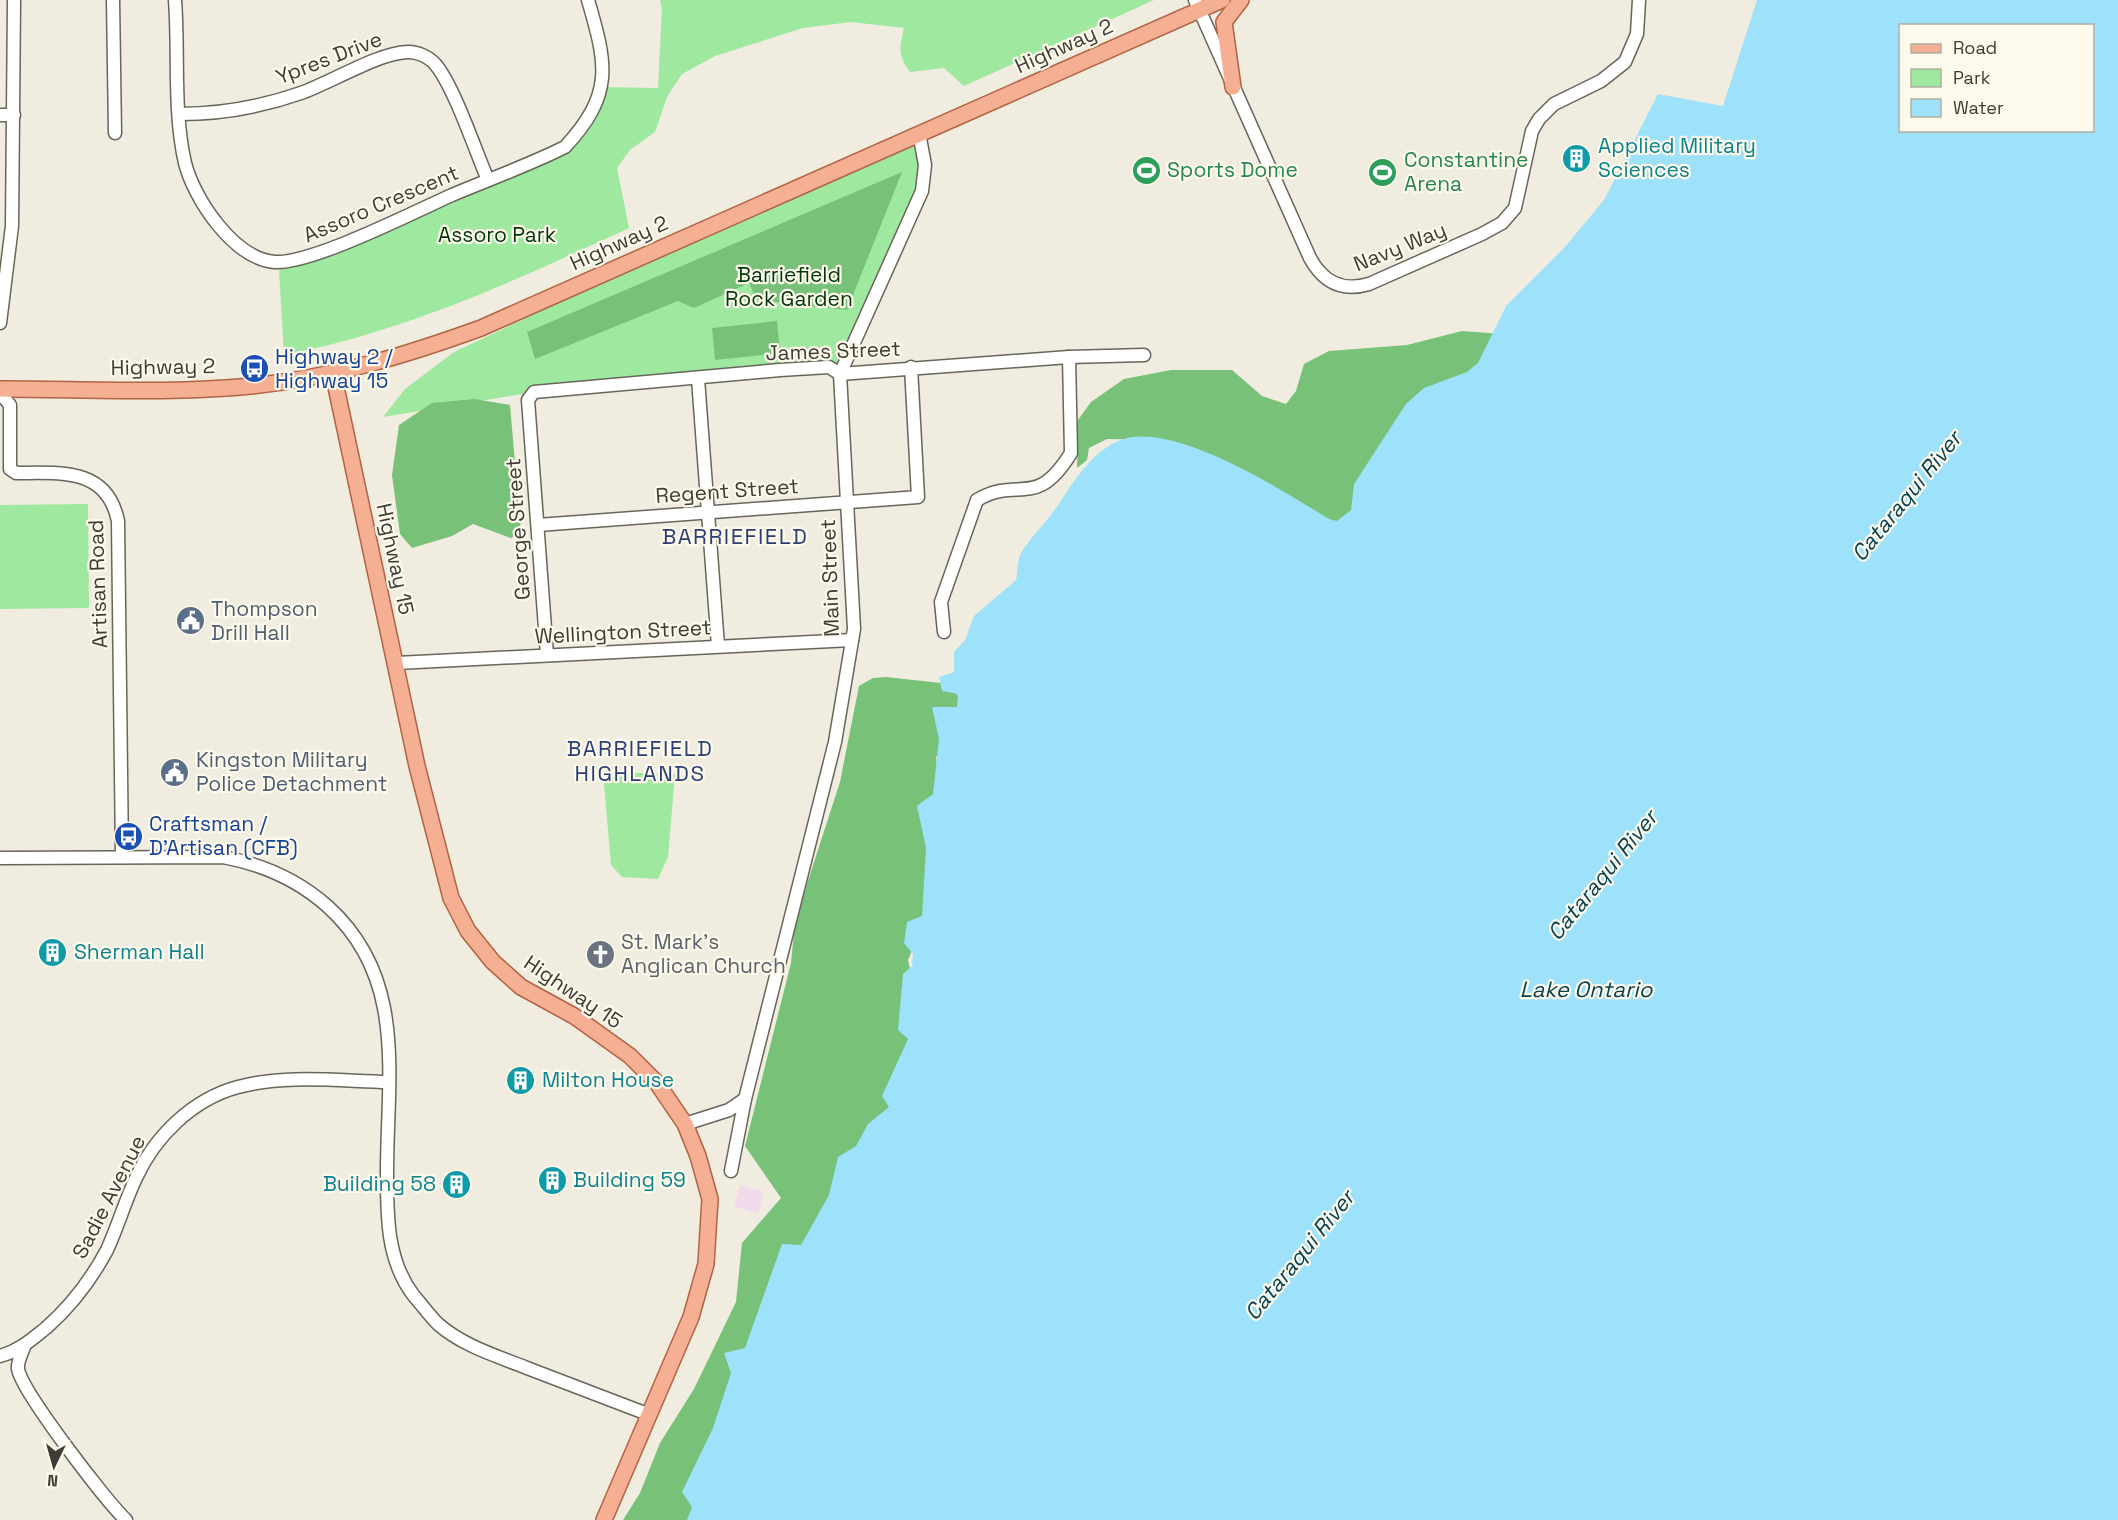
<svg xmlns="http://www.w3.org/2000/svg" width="2118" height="1520" font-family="'Space Grotesk',sans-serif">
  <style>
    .industrial { fill: #f0dbea }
    .green { fill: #9ee89f }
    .forest { fill: #77c179 }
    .water { fill: #9ee1fa; fill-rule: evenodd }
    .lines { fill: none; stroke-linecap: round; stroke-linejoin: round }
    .minor-casing { stroke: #68655a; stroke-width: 15 }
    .major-casing { stroke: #b16443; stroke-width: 18 }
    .minor { stroke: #fff; stroke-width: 12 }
    .major { stroke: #f5af92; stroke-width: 15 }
    .labels { text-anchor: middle; stroke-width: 4.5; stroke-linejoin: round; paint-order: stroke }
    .street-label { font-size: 21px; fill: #3e3c37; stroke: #fdfaec }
    .culture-label { font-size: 21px; fill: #0d838f; stroke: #fdfaec; text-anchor: start }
    .leisure-label { font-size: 21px; fill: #27864d; stroke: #fdfaec; text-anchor: start }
    .park-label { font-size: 21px; fill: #003707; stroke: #fdfaec }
    .transit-label { font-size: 21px; fill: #164399; stroke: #fdfaec; text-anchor: start }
    .service-label { font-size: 21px; fill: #4e5e75; stroke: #fdfaec; text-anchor: start }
    .worship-label { font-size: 21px; fill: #5b616d; stroke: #fdfaec; text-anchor: start }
    .water-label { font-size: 22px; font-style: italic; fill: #064153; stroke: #fdfaec }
    .neighbourhood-label { font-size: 22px; letter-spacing: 1.5px; fill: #293d76; stroke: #fdfaec }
  </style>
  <rect width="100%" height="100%" fill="#f0ecdf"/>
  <polygon class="industrial" points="740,1185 764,1192 758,1213 734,1206"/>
  <g class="green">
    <path d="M660 0H1154L964 86 944 68 910 72C897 55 900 46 904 28L851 22 803 28 715 56 682 74 667 97 655 132 630 150 617 168 629 228C517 280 406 331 284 355L279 270 321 257 560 157 579 134 600 87 658 88 662 8Z"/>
    <polygon points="919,133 925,177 840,374 828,367 534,392 383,417 405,389 454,352"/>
    <polygon points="88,504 89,608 0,609 0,505"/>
    <polygon points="603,772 675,774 668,857 658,879 622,877 611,865"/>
  </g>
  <g class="forest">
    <polygon points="902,172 847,310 757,300 749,283 694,308 678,301 535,359 527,332"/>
    <polygon points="777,321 780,353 715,360 712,328"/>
    <polygon points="1462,331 1502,334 1358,519 1333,533 1153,440 1107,439 1089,448 1087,460 1077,468 1078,420 1091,402 1124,379 1171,370 1232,370 1262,396 1286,404 1296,391 1304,364 1329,351 1407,345"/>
    <polygon points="475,399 510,405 521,533 511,538 473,524 452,536 412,548 400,534 392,475 399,425 432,403"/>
    <polygon points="886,677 950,684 972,717 936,757 942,808 926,844 928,868 935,896 908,960 914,986 920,1059 702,1520 623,1520 640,1493 660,1443 694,1389 736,1302 742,1243 781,1198 745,1146 791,963 795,921 840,782 859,686 873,678"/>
  </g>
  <path class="water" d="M1757 0H2118V1520H687L692 1507 682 1492 713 1428 731 1373 724 1353 745 1348 782 1244 801 1245 829 1195 838 1157 856 1146 868 1124 889 1107 882 1096 908 1039 898 1030 903 974 912 966 913 954 904 943 907 922 922 916 926 848 917 806 933 794 939 739 932 707H957L958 694 942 691 939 677 954 672V652L965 640 974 616 1016 580C1018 572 1017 560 1021 553 1032 535 1049 520 1060 502 1076 478 1095 448 1124 439 1178 423 1283 491 1329 519L1337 521 1351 510 1354 484 1406 404 1424 388 1467 372 1478 363 1506 306 1564 248 1604 200 1658 94 1723 106ZM1900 26H2092V130H1900Z"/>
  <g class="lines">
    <defs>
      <g id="minor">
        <polyline points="113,0 115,133"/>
        <path d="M175 0C179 53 173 111 185 163 194 199 234 259 275 262 312 264 414 212 452 195 490 179 529 165 565 147 614 94 607 65 588 0"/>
        <path d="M1195 0 1310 258C1323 282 1342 292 1369 284L1482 234 1502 223 1515 208 1532 131 1539 119 1554 104 1601 81 1625 62 1637 34 1639 0"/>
        <path d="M180 114C221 114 261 107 301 93 330 83 378 53 407 52 416 51 429 57 435 64 454 86 475 150 488 180"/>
        <polyline points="0,115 14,115"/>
        <polyline points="0,323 12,226 14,0"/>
        <polyline points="698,379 718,646"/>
        <path d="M0 393 10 405V469L16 473C60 473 107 467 118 521L122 857"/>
        <polyline points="538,525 918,497 911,367"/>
        <path d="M944 632 941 602 977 500C1020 475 1035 511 1071 453L1069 357"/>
        <polyline points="547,655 528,400 534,392 780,370 829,367 840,374 1069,357 1144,355"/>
        <polyline points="397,663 852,640"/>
        <path d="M0 858 223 857C304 872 368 924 384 1008 394 1060 387 1118 387 1171 387 1214 386 1260 414 1296 422 1305 430 1316 438 1324 463 1346 497 1356 527 1368 568 1384 609 1399 650 1415"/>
        <polyline points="685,1124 729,1110 745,1099"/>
        <polyline points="731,1171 745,1099 835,742 854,629 840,374 922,191 925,165 919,133"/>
        <path d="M24 1347C22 1353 17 1362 18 1369 22 1392 106 1501 126 1520"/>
        <path d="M0 1356C19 1351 31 1340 46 1328 71 1306 91 1280 107 1250 118 1226 125 1201 136 1178 155 1136 193 1099 238 1087 286 1074 339 1081 388 1082"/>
      </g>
      <g id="major">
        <polyline points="1233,87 1224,22 1241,0"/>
        <polyline points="333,373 417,766 451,898 468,931 493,962 521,987 574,1016 630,1056 657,1083 685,1124 698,1156 710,1199 706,1264 691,1317 604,1520"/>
        <path d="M0 389C84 389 168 394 251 386 331 378 407 355 481 328L1222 0"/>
      </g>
    </defs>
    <use href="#minor" class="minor-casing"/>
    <use href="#major" class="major-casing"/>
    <use href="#minor" class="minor"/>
    <use href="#major" class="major"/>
  </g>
  <defs>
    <symbol id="building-disc" viewBox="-11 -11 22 22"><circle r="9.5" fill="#0f9aa8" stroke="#fdfaec"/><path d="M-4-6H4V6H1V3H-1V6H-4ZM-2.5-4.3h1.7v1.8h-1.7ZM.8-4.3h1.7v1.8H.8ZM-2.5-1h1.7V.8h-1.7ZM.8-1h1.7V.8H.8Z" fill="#fff"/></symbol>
    <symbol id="stadium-disc" viewBox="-11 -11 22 22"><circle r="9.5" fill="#2e9e5b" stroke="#fdfaec"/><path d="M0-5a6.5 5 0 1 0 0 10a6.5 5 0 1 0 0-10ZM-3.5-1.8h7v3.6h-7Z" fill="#fff"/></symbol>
    <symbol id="bus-disc" viewBox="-11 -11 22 22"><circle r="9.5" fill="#1a4fb4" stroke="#fdfaec"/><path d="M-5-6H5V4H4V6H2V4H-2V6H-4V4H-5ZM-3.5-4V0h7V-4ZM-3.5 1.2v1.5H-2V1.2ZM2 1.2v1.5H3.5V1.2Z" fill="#fff"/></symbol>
    <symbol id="civic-disc" viewBox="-11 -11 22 22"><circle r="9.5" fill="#5c6f8a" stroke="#fdfaec"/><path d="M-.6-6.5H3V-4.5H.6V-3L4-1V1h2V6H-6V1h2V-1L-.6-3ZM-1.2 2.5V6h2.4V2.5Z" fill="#fff"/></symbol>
    <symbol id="church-disc" viewBox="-11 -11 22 22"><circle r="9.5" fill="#6b7280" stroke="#fdfaec"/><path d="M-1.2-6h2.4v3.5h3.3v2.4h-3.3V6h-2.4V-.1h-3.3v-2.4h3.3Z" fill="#fff"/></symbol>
  </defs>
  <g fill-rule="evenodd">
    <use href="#building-disc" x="1560" y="142" width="33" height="33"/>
    <use href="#stadium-disc" x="1130" y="154" width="33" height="33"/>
    <use href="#stadium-disc" x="1366" y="156" width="33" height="33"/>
    <use href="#bus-disc" x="238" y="352" width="33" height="33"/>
    <use href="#civic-disc" x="174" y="604" width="33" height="33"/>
    <use href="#civic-disc" x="158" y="756" width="33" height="33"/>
    <use href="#bus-disc" x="112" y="820" width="33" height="33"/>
    <use href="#building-disc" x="36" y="936" width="33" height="33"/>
    <use href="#church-disc" x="584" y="938" width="33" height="33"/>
    <use href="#building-disc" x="504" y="1064" width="33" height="33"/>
    <use href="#building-disc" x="536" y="1164" width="33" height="33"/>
    <use href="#building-disc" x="440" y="1168" width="33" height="33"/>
  </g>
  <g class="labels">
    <g class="street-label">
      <text transform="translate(1064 46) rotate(-24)" y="7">Highway 2</text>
      <text transform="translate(329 58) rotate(-21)" y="7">Ypres Drive</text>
      <text transform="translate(381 204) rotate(-23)" y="7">Assoro Crescent</text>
      <text transform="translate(619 243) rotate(-24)" y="7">Highway 2</text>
      <text transform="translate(1400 247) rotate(-22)" y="7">Navy Way</text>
      <text transform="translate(833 351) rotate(-2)" y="7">James Street</text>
      <text transform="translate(163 367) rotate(-1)" y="7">Highway 2</text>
      <text transform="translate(727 491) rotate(-4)" y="7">Regent Street</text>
      <text transform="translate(518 529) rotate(-94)" y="7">George Street</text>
      <text transform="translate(395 559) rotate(78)" y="7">Highway 15</text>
      <text transform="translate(830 578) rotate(-92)" y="7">Main Street</text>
      <text transform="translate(98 584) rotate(-92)" y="7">Artisan Road</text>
      <text transform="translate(623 632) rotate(-3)" y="7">Wellington Street</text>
      <text transform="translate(573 992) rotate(34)" y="7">Highway 15</text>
      <text transform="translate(109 1197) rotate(-63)" y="7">Sadie Avenue</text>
    </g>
    <g class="culture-label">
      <text x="1598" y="153">Applied Military<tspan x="1598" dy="24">Sciences</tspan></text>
      <text x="74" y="959">Sherman Hall</text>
      <text x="542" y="1087">Milton House</text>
      <text x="573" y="1187">Building 59</text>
      <text x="436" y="1191" text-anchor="end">Building 58</text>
    </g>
    <g class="leisure-label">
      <text x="1404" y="167">Constantine<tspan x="1404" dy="24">Arena</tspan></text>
      <text x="1167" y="177">Sports Dome</text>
    </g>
    <g class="park-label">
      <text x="497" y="242">Assoro Park</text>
      <text x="789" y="282">Barriefield<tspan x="789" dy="24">Rock Garden</tspan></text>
    </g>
    <g class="transit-label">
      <text x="275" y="364">Highway 2 /<tspan x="275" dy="24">Highway 15</tspan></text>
      <text x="149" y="831">Craftsman /<tspan x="149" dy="24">D'Artisan (CFB)</tspan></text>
    </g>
    <g class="service-label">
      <text x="211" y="616">Thompson<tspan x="211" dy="24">Drill Hall</tspan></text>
      <text x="196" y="767">Kingston Military<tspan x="196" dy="24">Police Detachment</tspan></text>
    </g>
    <g class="worship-label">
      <text x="621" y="949">St. Mark's<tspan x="621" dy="24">Anglican Church</tspan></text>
    </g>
    <g class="water-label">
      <text transform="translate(1906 496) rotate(-51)" y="8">Cataraqui River</text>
      <text transform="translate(1602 875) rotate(-51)" y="8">Cataraqui River</text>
      <text x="1586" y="997">Lake Ontario</text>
      <text transform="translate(1299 1255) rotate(-51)" y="8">Cataraqui River</text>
    </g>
    <g class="neighbourhood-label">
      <text x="735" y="544">BARRIEFIELD</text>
      <text x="640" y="756">BARRIEFIELD<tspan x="640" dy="25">HIGHLANDS</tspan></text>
    </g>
  </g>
  <rect x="1899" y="24" width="195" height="108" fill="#fdfaec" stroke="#b1aea4" stroke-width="1.5"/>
  <rect x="1911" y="44" width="30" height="9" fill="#f5af92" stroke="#b1aea4" stroke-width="1.5"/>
  <text x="1953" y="54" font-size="18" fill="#3e3c37">Road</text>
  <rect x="1911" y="69" width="30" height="18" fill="#9ee89f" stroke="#b1aea4" stroke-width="1.5"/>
  <text x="1953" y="84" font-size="18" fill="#3e3c37">Park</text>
  <rect x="1911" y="99" width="30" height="18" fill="#9ee1fa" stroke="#b1aea4" stroke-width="1.5"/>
  <text x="1953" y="114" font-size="18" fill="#3e3c37">Water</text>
  <g transform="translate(54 1466) rotate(185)" stroke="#fdfaec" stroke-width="4.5" paint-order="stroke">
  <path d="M0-4.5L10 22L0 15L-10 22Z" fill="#3e3c37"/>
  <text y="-9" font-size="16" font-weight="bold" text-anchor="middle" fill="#3e3c37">N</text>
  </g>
</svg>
